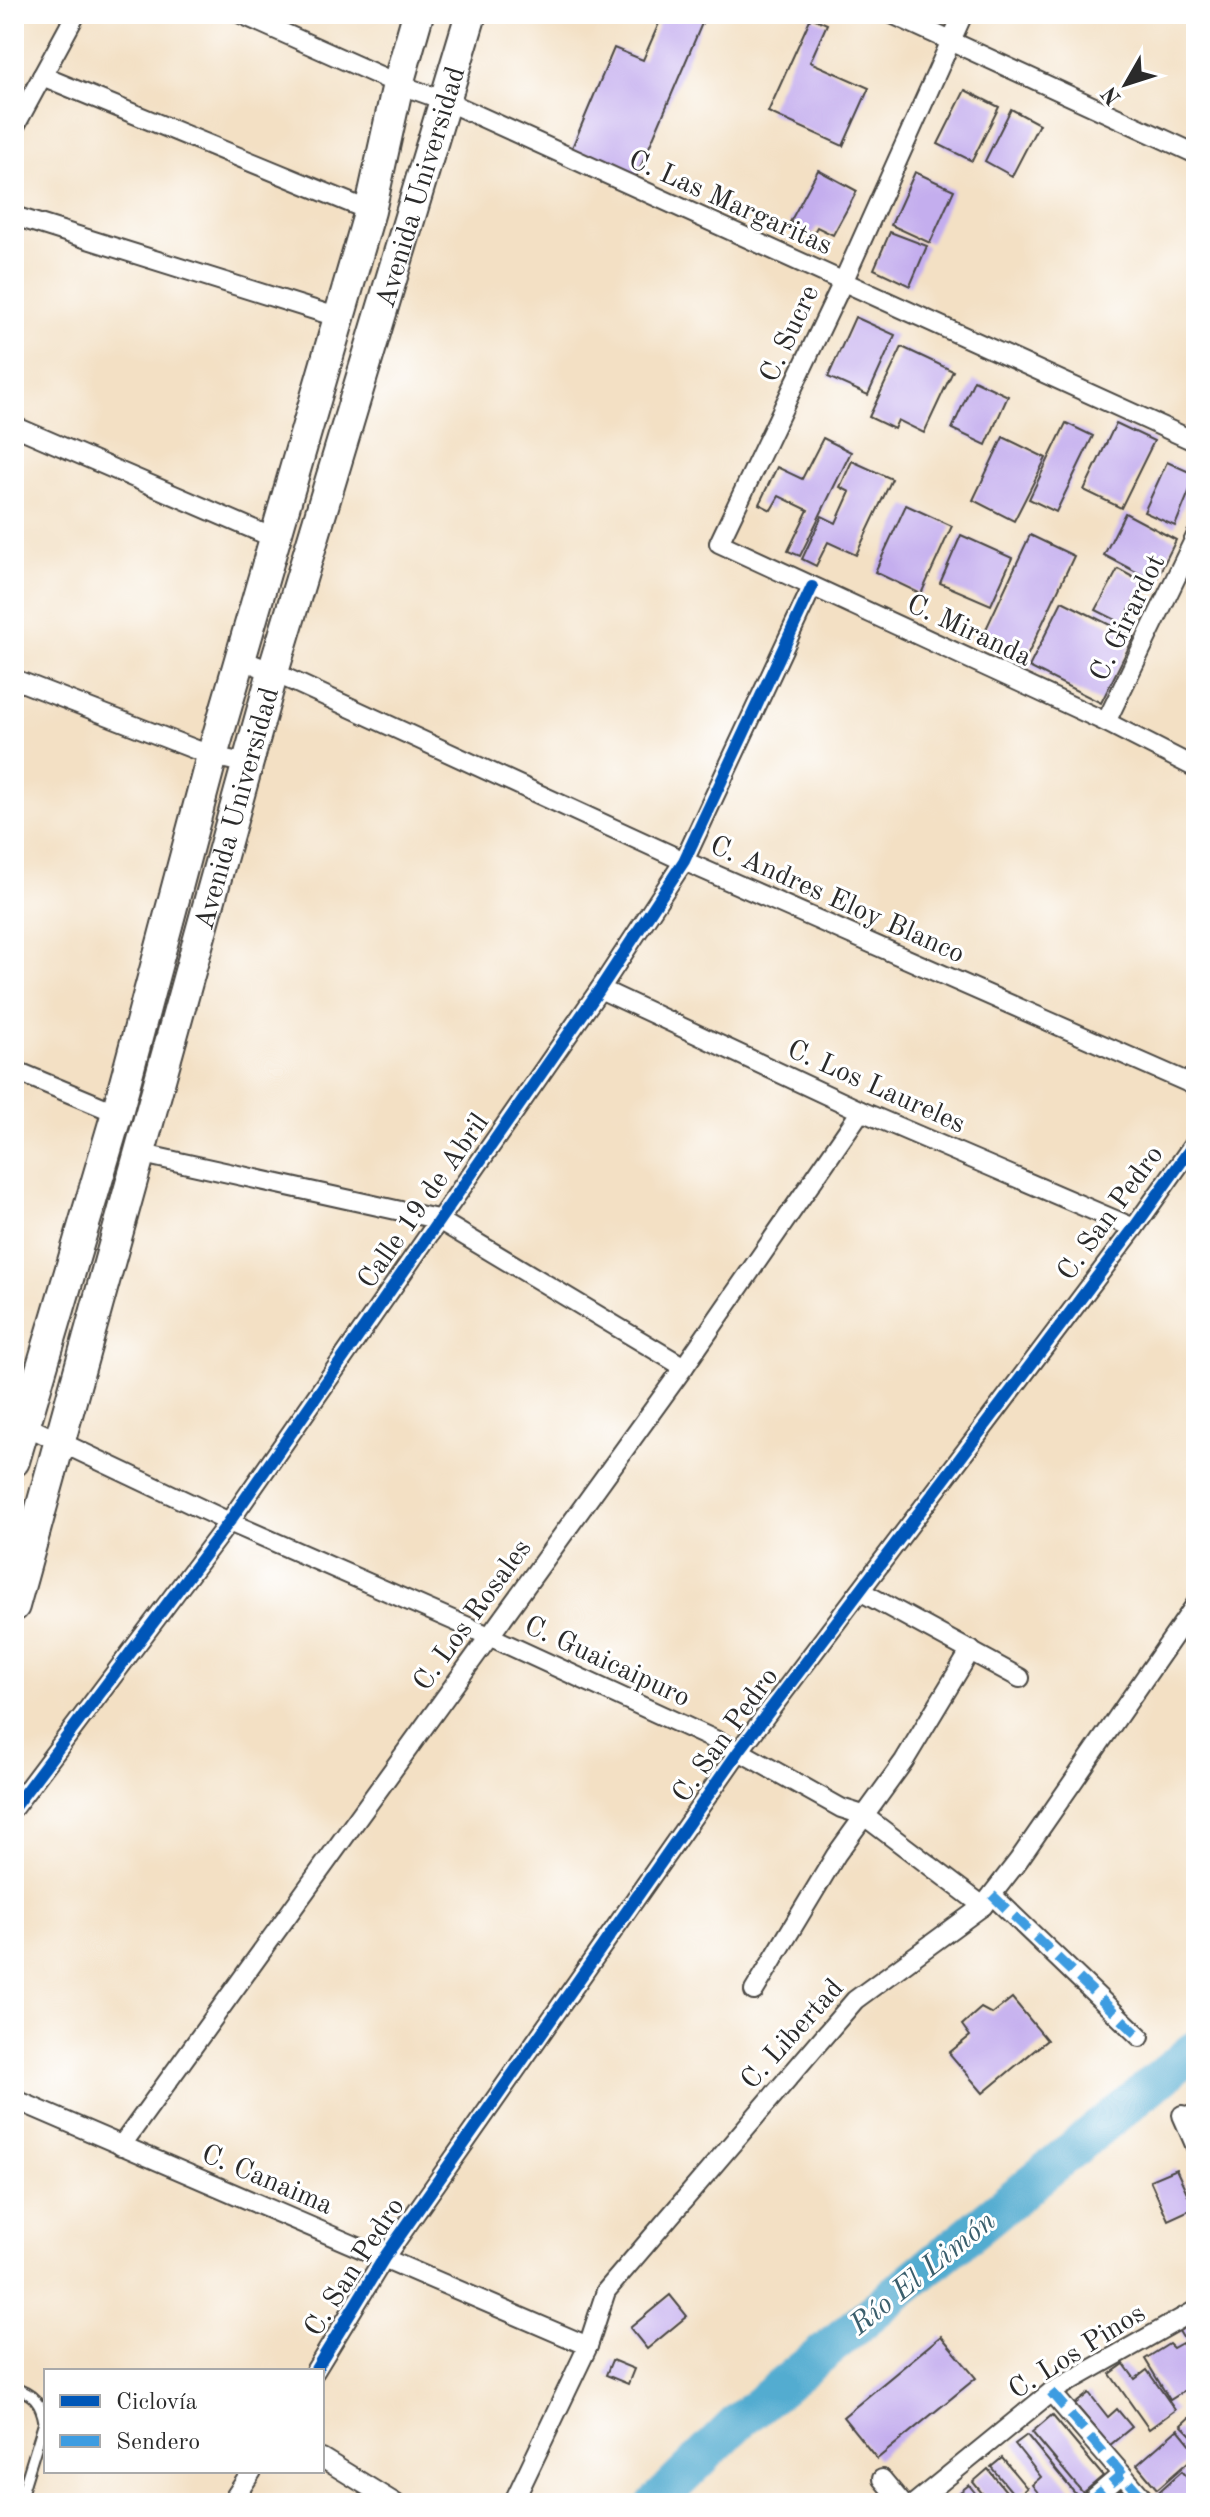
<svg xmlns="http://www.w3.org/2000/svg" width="1210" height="2517" font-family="'Old Standard TT',serif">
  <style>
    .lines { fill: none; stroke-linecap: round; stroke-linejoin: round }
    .river { stroke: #53acd0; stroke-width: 38 }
    .building { fill: #c4aeee }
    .lane-casing { stroke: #494642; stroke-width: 13 }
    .street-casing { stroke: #494642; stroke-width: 22 }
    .primary-casing { stroke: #494642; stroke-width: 34 }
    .lane { stroke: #fff; stroke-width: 9 }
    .street { stroke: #fff; stroke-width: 18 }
    .primary { stroke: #fff; stroke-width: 30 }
    .quiet { stroke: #3d9ce1; stroke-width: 10; stroke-dasharray: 20 10; stroke-linecap: butt }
    .cycleway-casing { stroke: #fff; stroke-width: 17 }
    .cycleway { stroke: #0057b8; stroke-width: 12 }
    .labels { text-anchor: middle; stroke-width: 6; stroke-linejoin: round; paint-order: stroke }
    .street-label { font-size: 28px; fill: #2b2b2b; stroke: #fff }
    .water-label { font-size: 30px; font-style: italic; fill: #3b5f6d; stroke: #fff }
  </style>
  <rect width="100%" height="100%" fill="#fff"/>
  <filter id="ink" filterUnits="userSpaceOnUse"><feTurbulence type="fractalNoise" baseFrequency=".0125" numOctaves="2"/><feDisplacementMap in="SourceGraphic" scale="16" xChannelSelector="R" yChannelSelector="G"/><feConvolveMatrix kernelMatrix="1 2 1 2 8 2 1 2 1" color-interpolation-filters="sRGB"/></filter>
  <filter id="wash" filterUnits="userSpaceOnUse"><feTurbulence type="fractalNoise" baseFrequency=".006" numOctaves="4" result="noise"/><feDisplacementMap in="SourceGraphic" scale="32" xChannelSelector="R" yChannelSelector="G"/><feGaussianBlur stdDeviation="1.8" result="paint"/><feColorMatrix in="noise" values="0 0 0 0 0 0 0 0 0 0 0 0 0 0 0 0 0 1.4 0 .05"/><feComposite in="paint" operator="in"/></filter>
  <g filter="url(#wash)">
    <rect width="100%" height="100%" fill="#f3e0c4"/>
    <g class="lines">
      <polyline class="river" points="656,2503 738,2422 1196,2049"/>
    </g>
    <g id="blocks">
      <g class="building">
        <polygon points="663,14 706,14 636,178 571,150 614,48 643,60"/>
        <polygon points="811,17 827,24 810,62 869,88 843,146 768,112"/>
        <polygon points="965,90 999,107 972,161 938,144"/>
        <polygon points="1011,109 1039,124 1012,176 985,161"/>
        <polygon points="818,170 857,191 833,235 817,227 813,234 790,222"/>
        <polygon points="915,172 954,190 930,243 891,225"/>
        <polygon points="890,232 927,246 910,286 874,269"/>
        <polygon points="855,317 895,335 868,395 828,377"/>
        <polygon points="902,347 953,371 924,433 898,420 894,429 869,417"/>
        <polygon points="974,380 1008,396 986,445 952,429"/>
        <polygon points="1066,423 1093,436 1056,512 1029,499"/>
        <polygon points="1116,423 1154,441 1121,508 1084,490"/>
        <polygon points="1003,437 1046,458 1014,521 973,500"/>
        <polygon points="823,438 851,452 800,556 788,551 808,510 779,496 771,510 759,504 777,467 802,479"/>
        <polygon points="852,461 892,479 856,555 828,542 816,566 802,559 822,516 836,523 850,492 840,487"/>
        <polygon points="1167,462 1196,475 1175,526 1144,512"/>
        <polygon points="906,505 952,526 921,594 875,572"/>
        <polygon points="1125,513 1176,540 1155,582 1104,555"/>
        <polygon points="961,535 1012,558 991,605 940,583"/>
        <polygon points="1030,535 1074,556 1023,665 979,644"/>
        <polygon points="1118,569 1144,583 1122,623 1096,610"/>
        <polygon points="1062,601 1134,637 1101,703 1029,667"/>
        <polygon points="1012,1998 1047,2040 983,2093 949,2053 970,2036 962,2025 981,2008 992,2014"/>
        <polygon points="1176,2169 1194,2208 1168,2220 1150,2180"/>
        <polygon points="670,2295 687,2316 647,2349 630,2328"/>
        <polygon points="1196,2320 1196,2359 1179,2331"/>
        <polygon points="941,2336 976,2378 877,2459 843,2417"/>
        <polygon points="1182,2343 1196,2366 1196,2379 1191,2381 1194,2385 1170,2400 1145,2359 1169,2344 1173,2348"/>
        <polygon points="612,2360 634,2369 628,2384 606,2375"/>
        <polygon points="1124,2364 1135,2379 1147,2370 1175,2410 1149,2429 1110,2374"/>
        <polygon points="1089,2393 1108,2417 1117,2409 1132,2427 1110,2445 1075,2404"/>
        <polygon points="1196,2411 1196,2440 1181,2425"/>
        <polygon points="1052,2415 1103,2476 1083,2493 1032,2432"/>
        <polygon points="1178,2429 1196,2451 1196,2455 1157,2489 1137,2465"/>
        <polygon points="1027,2435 1077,2496 1069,2503 1046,2503 1032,2485 1041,2477 1015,2444"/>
        <polygon points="1002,2458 1027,2488 1016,2497 991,2467"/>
        <polygon points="988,2469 1009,2495 1000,2503 990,2503 973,2482"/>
        <polygon points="1182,2471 1196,2487 1196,2495 1187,2503 1161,2503 1154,2496"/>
        <polygon points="969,2485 983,2503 960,2503 955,2496"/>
        <polygon points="1122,2489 1134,2503 1104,2503"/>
      </g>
    </g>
  </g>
  <g filter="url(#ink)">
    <use href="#blocks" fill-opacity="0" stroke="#494642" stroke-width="2"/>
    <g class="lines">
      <defs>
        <path id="lane" d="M14 2388C33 2393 41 2403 44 2422L19 2503"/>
        <g id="street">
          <polyline points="241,14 398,84 446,101 1196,442"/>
          <polyline points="892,14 1196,154"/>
          <polyline points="963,14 843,282 719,543 1106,722 1196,768"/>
          <polyline points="42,76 370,211"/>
          <polyline points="14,128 76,14"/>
          <polyline points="14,216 340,318"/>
          <polyline points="14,426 276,539"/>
          <polyline points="240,659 273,672 684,861 1196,1086"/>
          <polyline points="14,679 212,756 248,764"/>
          <polyline points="1106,722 1196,536"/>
          <polyline points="600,989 861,1111 1134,1228"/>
          <polyline points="14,1070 117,1113"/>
          <polyline points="138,1153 437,1219 684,1367"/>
          <polyline points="16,1421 229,1522 489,1636 739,1751 841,1808 863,1815 983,1906"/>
          <polyline points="860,1591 1020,1678"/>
          <polyline points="14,1807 229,1522 600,989 684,861 812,587"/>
          <polyline points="992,1895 1140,2037"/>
          <polyline points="754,1991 836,1855 904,1761 971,1650"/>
          <polyline points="14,2099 588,2346"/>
          <polyline points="1182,2115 1196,2147"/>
          <polyline points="121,2146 684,1367 861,1111"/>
          <polyline points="315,2371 384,2258 739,1751 1134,1228 1196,1141"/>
          <polyline points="1051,2392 1147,2503"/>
          <polyline points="322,2458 395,2503"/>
          <polyline points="882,2479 902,2503"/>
          <polyline points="231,2503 252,2471"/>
          <polyline points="513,2503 588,2346 606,2291 855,2000 983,1906 1018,1861 1196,1604"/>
          <polyline points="915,2503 1051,2392 1196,2310"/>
          <polyline points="1088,2503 1122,2474"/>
        </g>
        <g id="primary">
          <polyline points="14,1461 117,1113 212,756 370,211 398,84 418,14"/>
          <path id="s1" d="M14 1606 273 672 471 14"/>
        </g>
      </defs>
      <use href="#lane" class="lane-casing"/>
      <use href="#street" class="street-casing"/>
      <use href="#primary" class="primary-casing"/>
      <use href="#lane" class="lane"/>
      <use href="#street" class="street"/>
      <use href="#primary" class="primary"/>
      <g class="quiet">
        <polyline points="992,1895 1140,2037"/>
        <polyline points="1051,2392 1147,2503"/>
        <polyline points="1088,2503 1122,2474"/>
      </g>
      <defs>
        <g id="cycleway">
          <polyline points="14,1807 229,1522 600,989 684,861 812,587"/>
          <polyline points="315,2371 384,2258 739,1751 1134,1228 1196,1141"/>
        </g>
      </defs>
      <use href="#cycleway" class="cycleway-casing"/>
      <use href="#cycleway" class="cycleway"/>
    </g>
  </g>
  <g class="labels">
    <g class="street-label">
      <text dy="10" stroke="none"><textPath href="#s1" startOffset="1476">Avenida Universidad</textPath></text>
      <text transform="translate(731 201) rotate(24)" y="10">C. Las Margaritas</text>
      <text transform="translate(788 333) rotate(-65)" y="10">C. Sucre</text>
      <text transform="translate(1126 617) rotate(-64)" y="10">C. Girardot</text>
      <text transform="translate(970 629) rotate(25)" y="10">C. Miranda</text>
      <text dy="10" stroke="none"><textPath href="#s1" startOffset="828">Avenida Universidad</textPath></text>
      <text transform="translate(838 898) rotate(24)" y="10">C. Andres Eloy Blanco</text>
      <text transform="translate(877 1085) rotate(24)" y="10">C. Los Laureles</text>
      <text transform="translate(422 1200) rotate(-55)" y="10">Calle 19 de Abril</text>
      <text transform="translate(1109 1212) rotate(-54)" y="10">C. San Pedro</text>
      <text transform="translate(471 1614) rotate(-54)" y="10">C. Los Rosales</text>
      <text transform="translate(608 1660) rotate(25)" y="10">C. Guaicaipuro</text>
      <text transform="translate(724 1734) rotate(-54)" y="10">C. San Pedro</text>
      <text transform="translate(791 2033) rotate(-48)" y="10">C. Libertad</text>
      <text transform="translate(268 2178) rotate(23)" y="10">C. Canaima</text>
      <text transform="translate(353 2266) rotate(-57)" y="10">C. San Pedro</text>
      <text transform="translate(1076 2350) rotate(-32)" y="10">C. Los Pinos</text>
    </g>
    <g class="water-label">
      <text transform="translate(922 2272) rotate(-39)" y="10">Río El Limón</text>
    </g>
  </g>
  <rect width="1210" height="2517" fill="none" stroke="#fff" stroke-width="48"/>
  <rect x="44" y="2369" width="280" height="104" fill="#ffffff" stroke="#aaaaaa" stroke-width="2"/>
  <rect x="60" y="2395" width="40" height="12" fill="#0057b8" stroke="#aaaaaa" stroke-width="2"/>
  <text x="116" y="2409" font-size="24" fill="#2b2b2b">Ciclovía</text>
  <rect x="60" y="2435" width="40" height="12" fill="#3d9ce1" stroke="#aaaaaa" stroke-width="2"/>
  <text x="116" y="2449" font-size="24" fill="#2b2b2b">Sendero</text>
  <g transform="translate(1126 84) rotate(231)" stroke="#ffffff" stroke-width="6" paint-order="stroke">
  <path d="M0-6L14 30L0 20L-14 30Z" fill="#2b2b2b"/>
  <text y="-12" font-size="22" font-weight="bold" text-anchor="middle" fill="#2b2b2b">N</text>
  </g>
</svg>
